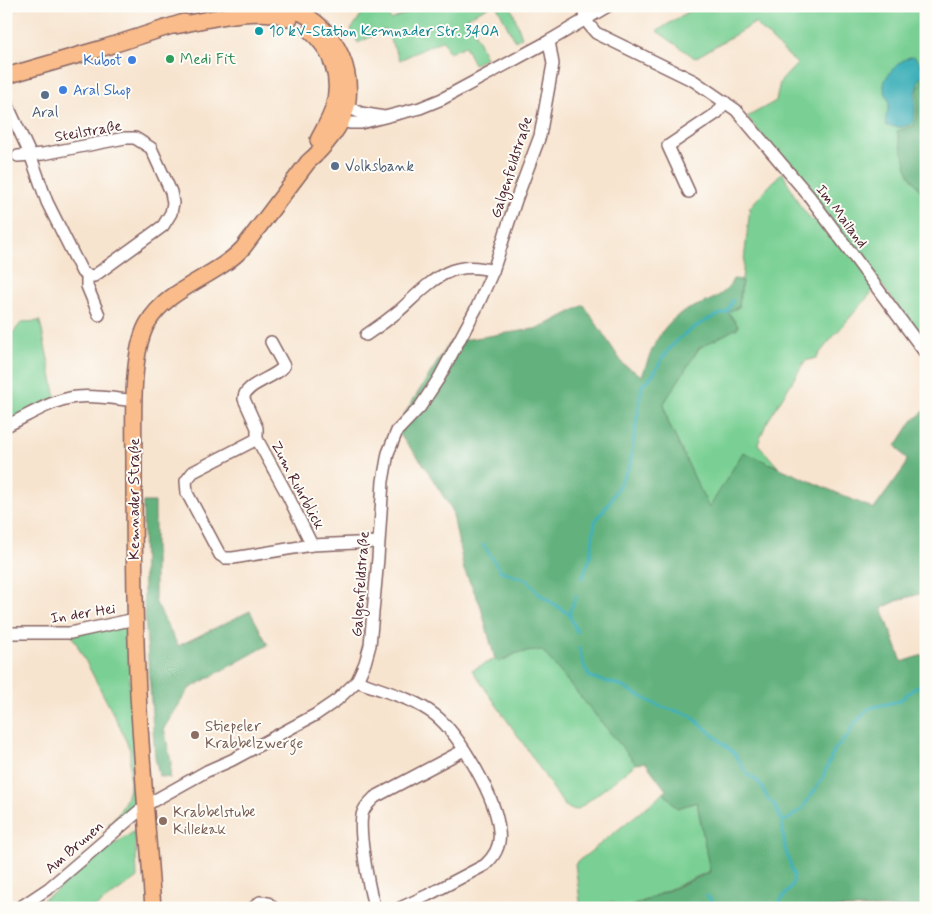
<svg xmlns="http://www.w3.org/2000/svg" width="932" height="914" font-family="Mynerve,sans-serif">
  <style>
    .green { fill: #7ad094; stroke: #627860 }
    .forest { fill: #63b27e; stroke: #566854 }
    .water { fill: #41b1ba; stroke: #466872 }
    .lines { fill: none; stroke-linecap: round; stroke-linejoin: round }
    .stream { stroke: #41b1ba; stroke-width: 3 }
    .minor-casing { stroke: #876464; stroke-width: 14 }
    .major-casing { stroke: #876464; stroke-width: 18 }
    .minor { stroke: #fff; stroke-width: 11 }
    .major { stroke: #f9bc8a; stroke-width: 15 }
    .culture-dot { fill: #0f9aa8; stroke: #fdfcf7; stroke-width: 2 }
    .leisure-dot { fill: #2e9e5b; stroke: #fdfcf7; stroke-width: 2 }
    .shop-dot { fill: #3f7fe0; stroke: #fdfcf7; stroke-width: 2 }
    .service-dot { fill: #5c6f8a; stroke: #fdfcf7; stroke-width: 2 }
    .education-dot { fill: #8d6e63; stroke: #fdfcf7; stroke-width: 2 }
    .labels { text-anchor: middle; stroke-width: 4; stroke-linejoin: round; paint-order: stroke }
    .culture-label { font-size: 15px; fill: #0d838f; stroke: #fdfcf7; text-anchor: start }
    .leisure-label { font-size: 15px; fill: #27864d; stroke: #fdfcf7; text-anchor: start }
    .shop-label { font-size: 15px; fill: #366cbe; stroke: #fdfcf7; text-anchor: end }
    .service-label { font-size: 15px; fill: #4e5e75; stroke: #fdfcf7 }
    .street-label { font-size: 15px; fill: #4a1f2b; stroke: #fdfcf7 }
    .education-label { font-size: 15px; fill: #785e54; stroke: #fdfcf7; text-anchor: start }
  </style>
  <rect width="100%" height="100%" fill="#fdfcf7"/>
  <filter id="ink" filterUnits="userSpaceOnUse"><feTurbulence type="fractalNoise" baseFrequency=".02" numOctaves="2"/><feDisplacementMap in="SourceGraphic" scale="10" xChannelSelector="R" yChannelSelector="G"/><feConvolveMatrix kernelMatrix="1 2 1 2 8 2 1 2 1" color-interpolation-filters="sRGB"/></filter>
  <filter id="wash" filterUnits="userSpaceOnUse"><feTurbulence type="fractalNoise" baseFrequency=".0096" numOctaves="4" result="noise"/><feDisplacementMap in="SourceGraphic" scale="20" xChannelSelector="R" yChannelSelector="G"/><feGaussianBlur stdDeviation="1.12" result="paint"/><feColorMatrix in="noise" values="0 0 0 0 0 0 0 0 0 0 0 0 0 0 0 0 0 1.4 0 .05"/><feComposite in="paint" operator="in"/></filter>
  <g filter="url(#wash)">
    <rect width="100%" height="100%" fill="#f7e4cf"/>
    <g class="green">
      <polygon points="367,6 384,6 391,20 422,6 490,6 468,17 486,58 474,64 465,46 449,53 443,40 400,60 385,30 358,43 351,30"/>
      <polygon points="497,6 511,6 522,37 515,41"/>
      <polygon points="697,6 926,6 926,343 880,283 827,344 816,358 805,361 766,424 758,444 778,467 762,461 709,509 668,422 664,403 699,348 739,327 728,312 739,307 750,207 782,172 799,204 812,221 825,212 747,117 776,101 780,82 797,64 755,23 695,58 657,31"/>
      <polygon points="40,321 56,398 6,422 6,341 22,322"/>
      <polygon points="126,625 128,631 130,687 138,795 135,807 113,828 109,824 120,811 126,799 130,785 130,750 119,725 72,635"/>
      <polygon points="542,650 636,764 577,810 570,809 564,805 525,746 472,670 495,659 499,662 517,653"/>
      <polygon points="664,793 677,808 697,802 710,871 628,908 621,908 613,902 601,903 599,908 581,908 575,864"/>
      <polygon points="135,831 137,878 94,908 29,908 53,893 99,854"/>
    </g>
    <g class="forest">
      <polygon points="926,73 926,199 909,174 897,131 914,126 917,118 918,89"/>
      <path d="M733 279 742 280 739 307 728 312 739 327 699 348 664 403 668 422 709 508 743 452 874 509 904 468 907 460 896 446 912 421 926 410V592L899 600 882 608 902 662 926 654V908H629L710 872 697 802 677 808 664 793 666 790 645 762 636 764 542 650 517 653 499 662 495 659 480 604 464 570 452 510 422 462 395 429 450 342 540 328 584 305 623 364 642 376C651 353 656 333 676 317 694 302 723 303 733 279Z"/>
      <polygon points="143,502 155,502 155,601 178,646 250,611 268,645 189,689 164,728 171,762 170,778 159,776 155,757 144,601"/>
    </g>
    <path class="water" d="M914 56 921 64 923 74C911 92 917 101 914 121L912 124 902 127 887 126C883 118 889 112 889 104 889 97 883 92 884 85 885 74 903 57 914 56Z"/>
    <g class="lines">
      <g class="stream">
        <polyline points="483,545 501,571 528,580 539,594 569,614"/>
        <path d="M582 579 590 558 595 522 609 503 630 465 642 385C654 378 658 364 666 353 680 334 705 319 727 312L733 300"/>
        <polyline points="569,614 577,632"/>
        <polyline points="569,614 576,596"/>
        <polyline points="579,648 584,666 590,677 619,685 659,706 690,715 728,748 735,754 747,774 759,782 768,799 774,804 782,821 785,849 794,876 792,886 781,900 777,908"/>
        <polyline points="782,821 787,820 802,809 822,779 835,749 848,736 853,725 870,708 899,701 915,688 926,682"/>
        <polyline points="707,896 719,908"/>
      </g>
    </g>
  </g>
  <g filter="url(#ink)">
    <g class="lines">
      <defs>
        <g id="minor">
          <path d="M585 6C581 17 589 25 596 33L694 81 736 110 809 196 926 354"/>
          <polyline points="6,102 30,154 47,202 82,272 87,275 87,286 99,315"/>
          <polyline points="384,117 361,113 347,107 333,110 341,121 350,123 361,123 420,108 442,99 549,41 608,6"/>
          <polyline points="18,156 43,154 125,138 135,138 151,148 171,192 173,203 171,213 163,226 94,276 87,275"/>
          <polyline points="689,192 668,146 717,113 725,102"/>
          <path d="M366 335C378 327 389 319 400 310 430 283 449 258 493 271"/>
          <path d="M271 342 284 366C276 378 243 384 244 399L257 428V439L287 494 312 545"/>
          <path d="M6 426C28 416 53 399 77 397 96 395 116 399 135 401"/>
          <polyline points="257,439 193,472 186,481 187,493 220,555 225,558 233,558 312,545 378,542"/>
          <polyline points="6,633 70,633 135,619"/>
          <path d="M357 681C383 691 413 698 435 715 460 735 497 799 499 831 501 844 495 856 485 865L428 895 400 908"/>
          <polyline points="19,908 49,888 146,805 207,771 232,760 315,715 337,700 357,681 365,663 370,645 378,558 383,481 388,453 397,431 420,407 439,378 477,307 493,271 516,200 540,136 553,64 549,41"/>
          <polyline points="253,908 260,902 268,903 273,908"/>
          <path d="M375 908C369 891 357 827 363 812 365 806 370 802 375 797L464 750"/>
        </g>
        <g id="major">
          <path d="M175 26C206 20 260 5 290 19"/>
          <path d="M310 31C332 50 342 79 333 108 330 119 323 130 318 140"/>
          <polyline points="6,76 103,48 184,22"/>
          <path d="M153 908C148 836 142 765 138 693 134 616 134 539 134 462 134 426 130 355 147 324 168 287 215 278 243 248L308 162C323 149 343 126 347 106 356 61 325 13 279 6"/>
        </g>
      </defs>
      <use href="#minor" class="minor-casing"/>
      <use href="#major" class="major-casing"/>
      <use href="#minor" class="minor"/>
      <use href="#major" class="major"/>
    </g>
  </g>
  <circle class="culture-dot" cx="259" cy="31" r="5"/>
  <circle class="leisure-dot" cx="170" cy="59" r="5"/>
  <g class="shop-dot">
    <circle cx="132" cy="60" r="5"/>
    <circle cx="63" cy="90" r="5"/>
  </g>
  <g class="service-dot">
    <circle cx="45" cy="95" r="5"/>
    <circle cx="335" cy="166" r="5"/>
  </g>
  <g class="education-dot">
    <circle cx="195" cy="735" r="5"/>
    <circle cx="163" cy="821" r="5"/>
  </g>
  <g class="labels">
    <g class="culture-label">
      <text x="269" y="36">10 kV-Station Kemnader Str. 340A</text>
    </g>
    <g class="leisure-label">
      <text x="180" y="64">Medi Fit</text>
    </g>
    <g class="shop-label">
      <text x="122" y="65">Kubot</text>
      <text x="73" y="95" text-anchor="start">Aral Shop</text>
    </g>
    <g class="service-label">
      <text x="45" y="117">Aral</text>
      <text x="345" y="171" text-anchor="start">Volksbank</text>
    </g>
    <g class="street-label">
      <text transform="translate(88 131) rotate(-10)" y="5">Steilstraße</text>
      <text transform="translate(511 167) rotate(-72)" y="5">Galgenfeldstraße</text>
      <text transform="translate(842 216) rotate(53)" y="5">Im Mailand</text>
      <text transform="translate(298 485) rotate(62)" y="5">Zum Ruhrblick</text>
      <text transform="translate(134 499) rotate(-90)" y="5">Kemnader Straße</text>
      <text transform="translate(360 584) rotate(-86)" y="5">Galgenfeldstraße</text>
      <text transform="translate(83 613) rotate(-9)" y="5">In der Hei</text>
      <text transform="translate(74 847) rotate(-41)" y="5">Am Brunen</text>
    </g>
    <g class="education-label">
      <text x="205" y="731">Stiepeler<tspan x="205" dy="17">Krabbelzwerge</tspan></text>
      <text x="173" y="817">Krabbelstube<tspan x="173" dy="17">Killekak</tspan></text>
    </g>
  </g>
  <rect width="932" height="914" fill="none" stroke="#fdfcf7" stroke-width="25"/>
</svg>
